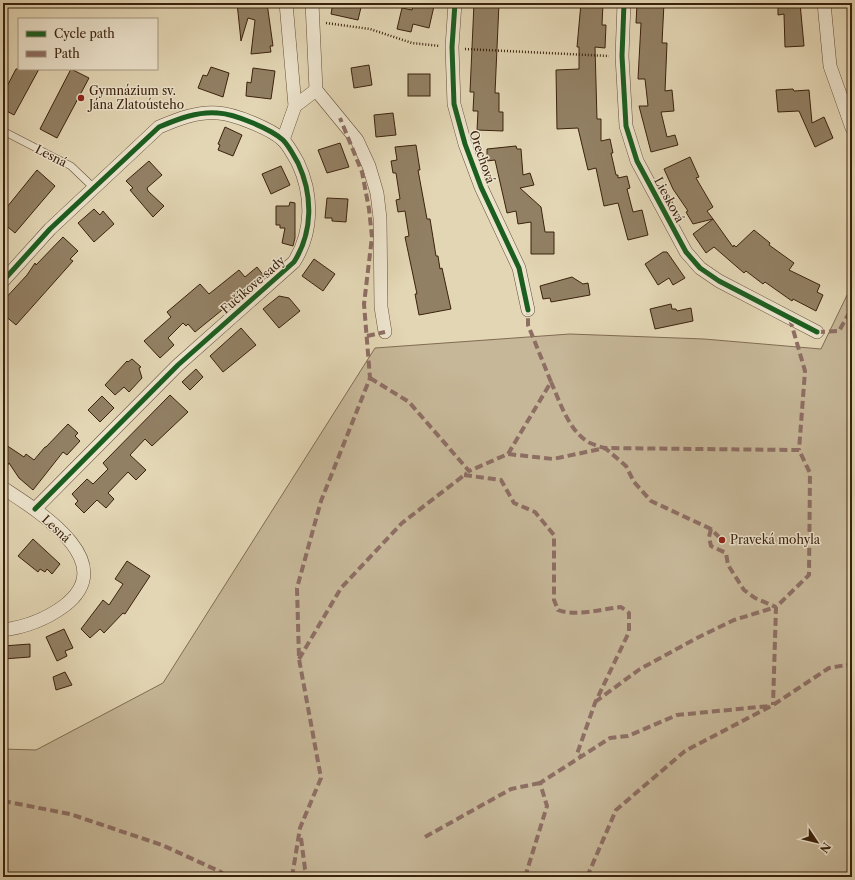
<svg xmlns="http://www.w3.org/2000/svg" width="855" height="880" font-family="'Libre Caslon Text',serif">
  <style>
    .green { fill: #c6b798; stroke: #806c52 }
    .building { fill: #928064; stroke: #3b220d }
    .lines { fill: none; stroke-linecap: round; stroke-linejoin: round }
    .lane-casing { stroke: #654f37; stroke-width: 8 }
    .street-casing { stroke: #654f37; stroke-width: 14 }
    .path { stroke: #3b220d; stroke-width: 2.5; stroke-dasharray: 1 2; stroke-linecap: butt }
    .lane { stroke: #ede4ce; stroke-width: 7 }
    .street { stroke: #ede4ce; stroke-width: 13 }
    .quiet { stroke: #8d6e63; stroke-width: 4; stroke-dasharray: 8 4; stroke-linecap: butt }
    .cycleway-casing { stroke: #ede4ce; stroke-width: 8 }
    .cycleway { stroke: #1b5e20; stroke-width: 5 }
    .poi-dot { fill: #8f2418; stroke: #ede4ce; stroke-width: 1.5 }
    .labels { text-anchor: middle; stroke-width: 3; stroke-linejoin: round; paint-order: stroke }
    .poi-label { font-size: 12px; fill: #3b220d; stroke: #ede4ce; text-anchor: start }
    .street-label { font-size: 12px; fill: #3b220d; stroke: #ede4ce }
  </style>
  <rect width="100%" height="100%" fill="#e3d6b4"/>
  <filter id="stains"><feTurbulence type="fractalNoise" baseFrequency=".005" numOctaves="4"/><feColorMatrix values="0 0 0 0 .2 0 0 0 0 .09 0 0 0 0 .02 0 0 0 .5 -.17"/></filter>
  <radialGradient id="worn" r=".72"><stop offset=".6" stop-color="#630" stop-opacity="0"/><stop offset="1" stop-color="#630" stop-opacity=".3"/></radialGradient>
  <polygon class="green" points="849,291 852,292 852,877 3,877 3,749 36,750 163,683 375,348 570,334 704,339 821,349"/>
  <g class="building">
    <polygon points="237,3 267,3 273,46 270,46 271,52 251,54 255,20 248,18 241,41"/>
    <polygon points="333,3 362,3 358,20 331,14"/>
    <polygon points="414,3 434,6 429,28 413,24 411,32 397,29 402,8 412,10"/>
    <polygon points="474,3 499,3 495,93 499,93 499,112 503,112 503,131 477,130 478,111 473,111 474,92 470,92"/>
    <polygon points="581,3 603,3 602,25 606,25 605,48 595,47 597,119 601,119 601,141 610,139 613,153 611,153 616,175 618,175 618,178 627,176 630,188 627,189 633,212 642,210 648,235 628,240 618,203 604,206 596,168 588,170 578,128 557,129 556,70 579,69 579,47 577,47"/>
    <polygon points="664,3 662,43 667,43 665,91 672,90 674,111 661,112 667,137 675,135 678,145 651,152 639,106 648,106 645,79 638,79 641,23 636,23 637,4"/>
    <polygon points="778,3 800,3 804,46 785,47 784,14 778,15"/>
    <polygon points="369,65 372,85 354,88 351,68"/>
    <polygon points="211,67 229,73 223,97 198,88 203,75 207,76"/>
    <polygon points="253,68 275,71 271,99 246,96 247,82 251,83"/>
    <polygon points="16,69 39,69 14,115 3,109 3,94"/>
    <polygon points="71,69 89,78 57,138 40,129"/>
    <rect x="408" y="74" width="22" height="22"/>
    <polygon points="793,89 794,91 809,90 812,123 824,117 833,138 815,147 799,111 778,112 776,90"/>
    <polygon points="393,113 396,135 376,137 374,115"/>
    <polygon points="225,127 242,135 233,156 218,150 220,145 218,144"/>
    <polygon points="340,143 349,167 327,173 318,150"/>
    <polygon points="416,145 420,170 418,170 427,219 430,219 436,256 438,256 440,269 442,268 451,309 419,315 415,294 417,294 405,237 409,236 405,211 398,212 396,200 400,199 396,173 393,173 391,161 397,160 395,147"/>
    <polygon points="516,146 517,149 521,149 523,175 530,173 534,185 520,188 541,207 545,232 554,232 554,254 531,254 531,222 518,224 516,211 507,213 495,160 487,161 487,149"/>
    <polygon points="690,157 699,177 696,178 713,207 707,211 713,219 693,224 686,212 688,211 673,189 664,169"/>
    <polygon points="149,161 162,175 147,188 148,191 164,206 153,217 130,190 133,188 126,181"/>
    <polygon points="281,166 290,185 271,194 262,174"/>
    <polygon points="37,170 55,186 15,233 3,223 3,212"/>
    <polygon points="327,198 348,199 346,222 332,221 332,218 325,218"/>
    <polygon points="290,202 295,203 295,238 293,246 282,243 285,228 280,228 280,225 276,225 276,206 289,206"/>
    <polygon points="94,209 100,215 103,211 114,224 94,242 78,223"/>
    <polygon points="713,219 733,247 734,245 736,247 754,230 770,243 769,245 794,263 789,270 820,285 817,292 823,295 816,311 793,299 792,301 765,282 763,284 746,271 744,273 714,247 706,253 693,234"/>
    <polygon points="63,237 78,251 70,259 73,261 16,325 3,314 3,301 27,275 35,263 36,265"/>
    <polygon points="663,252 667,252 685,278 673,285 669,278 658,285 645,264"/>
    <polygon points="314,259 335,274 323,291 302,276"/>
    <polygon points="257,267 264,276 195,332 188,324 186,326 183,323 168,338 174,345 160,358 144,341 171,317 167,312 200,284 209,294 239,270 245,277"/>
    <polygon points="572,277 583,284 588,283 590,295 551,302 550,298 543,299 540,286"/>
    <polygon points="279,296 289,298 300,311 279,328 263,309"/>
    <polygon points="671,304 672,309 676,309 677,311 691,308 693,321 655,329 650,309"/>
    <polygon points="241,328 256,345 223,372 210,356"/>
    <polygon points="132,359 141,367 139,368 142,378 129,392 124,387 115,395 105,385 127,361 128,362"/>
    <polygon points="196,369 203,377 190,390 182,382"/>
    <polygon points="170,395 188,412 152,446 145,439 130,455 146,470 136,480 128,472 108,493 114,499 106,508 97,500 84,513 75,504 78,501 72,494 87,479 93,484 108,469 103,463"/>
    <polygon points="102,396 114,408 100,422 88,410"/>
    <polygon points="68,424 78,433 75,436 80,441 67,455 63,452 33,490 19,478 9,463 3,472 3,443 24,457 26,454 34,460 45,447 46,447"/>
    <polygon points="33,539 60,564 52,574 47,569 45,572 40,569 38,572 18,556"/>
    <polygon points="127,561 150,576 125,614 123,613 104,633 100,629 90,638 81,629 103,600 109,605 123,584 115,579"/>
    <polygon points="64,629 73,648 65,651 67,656 57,661 46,637"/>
    <polygon points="30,644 30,657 3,659 3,646"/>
    <polygon points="65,672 72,685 56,690 53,677"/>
  </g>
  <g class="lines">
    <defs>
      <polyline id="lane" points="3,131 71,166 94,188"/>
      <g id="street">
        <polyline points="312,3 316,90 357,140 369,166 377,193 380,218 381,307 385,332"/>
        <polyline points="455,3 452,47 454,104 465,144 481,187 519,268 528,310"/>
        <polyline points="624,3 622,56 626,126 637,161 686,252 700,268 719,281 817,332"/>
        <polyline points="824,3 830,66 852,128"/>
        <polyline points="295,106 316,90"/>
        <polyline points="283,140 295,106 286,3"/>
        <path d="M3 281 50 229 159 127C178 119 198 111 218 113 235 114 271 129 283 140 289 146 294 156 298 163 313 195 313 232 294 262L178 365 35 509"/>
        <path d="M3 488C38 511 122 562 64 606 45 620 26 627 3 630"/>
      </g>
    </defs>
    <use href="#lane" class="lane-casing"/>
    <use href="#street" class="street-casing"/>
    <g class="path">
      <polyline points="326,23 370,29 412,43 440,46"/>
      <polyline points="465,49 609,56"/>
    </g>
    <use href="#lane" class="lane"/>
    <use href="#street" class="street"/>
    <g class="quiet">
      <polyline points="790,319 805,371 799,450"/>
      <polyline points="817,332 839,331 852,308"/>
      <polyline points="367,336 385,332"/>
      <polyline points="370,378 409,402 469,471 508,454 553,459 605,448 626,466 634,482 651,501 711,529 722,540"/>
      <path d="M551 382C560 402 569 432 590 443 595 445 600 447 605 448L799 450 810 473 809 575 776 607 773 705"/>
      <polyline points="508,454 551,382 528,325 528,310"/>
      <path d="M464 475 501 480 514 503 535 512 554 535V600L558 610C576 617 601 609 621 607L629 613V632L595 703 577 754 581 756"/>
      <polyline points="711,529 709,537 711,546 726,553 728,565 744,590 755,598 776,607"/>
      <polyline points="299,659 341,588 402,523 467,473"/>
      <polyline points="595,702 640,669 695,639 734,620 776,607"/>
      <polyline points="3,801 70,814 162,845 221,872 225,877"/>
      <polyline points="425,837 511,789 540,783"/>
      <polyline points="301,838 305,869 309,877"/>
      <polyline points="292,877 300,828 321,778 299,659 297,588 321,501 370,378 364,304 372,237 369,209 362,172 340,118"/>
      <polyline points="525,877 547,806 540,783 610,738 628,736 677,715 769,706"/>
      <polyline points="587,877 616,810 685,751 773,705 829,668 852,664"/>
    </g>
    <defs>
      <g id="cycleway">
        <polyline points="455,3 452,47 454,104 465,144 481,187 519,268 528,310"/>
        <polyline points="624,3 622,56 626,126 637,161 686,252 700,268 719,281 817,332"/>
        <path d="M3 281 50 229 159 127C178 119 198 111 218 113 235 114 271 129 283 140 289 146 294 156 298 163 313 195 313 232 294 262L178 365 35 509"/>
      </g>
    </defs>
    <use href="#cycleway" class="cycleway-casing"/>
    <use href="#cycleway" class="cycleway"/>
  </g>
  <g class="poi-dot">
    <circle cx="81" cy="98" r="4"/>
    <circle cx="722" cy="540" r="4"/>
  </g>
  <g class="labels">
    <g class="poi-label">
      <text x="89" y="95">Gymnázium sv.<tspan x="89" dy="14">Jána Zlatoústeho</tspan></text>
      <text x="730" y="544">Praveká mohyla</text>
    </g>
    <g class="street-label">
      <text transform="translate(51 156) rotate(27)" y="4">Lesná</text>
      <text transform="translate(482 157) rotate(71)" y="4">Orechová</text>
      <text transform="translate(669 200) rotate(62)" y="4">Liesková</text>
      <text transform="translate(253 285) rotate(-41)" y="4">Fučíkove sady</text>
      <text transform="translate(56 529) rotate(43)" y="4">Lesná</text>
    </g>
  </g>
  <rect width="855" height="880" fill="none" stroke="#e3d6b4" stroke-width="16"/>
  <rect x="4" y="4" width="847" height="872" fill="none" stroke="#3b220d" stroke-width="2"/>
  <rect x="8" y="8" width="839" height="864" fill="none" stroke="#3b220d"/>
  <rect x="18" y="18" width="140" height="52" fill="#ede4ce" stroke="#a69681"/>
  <rect x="26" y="31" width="20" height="6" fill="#1b5e20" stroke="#a69681"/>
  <text x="54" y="38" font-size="12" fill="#3b220d">Cycle path</text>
  <rect x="26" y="51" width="20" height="6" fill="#8d6e63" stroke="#a69681"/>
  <text x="54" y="58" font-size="12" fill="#3b220d">Path</text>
  <g transform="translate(817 842) rotate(125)" stroke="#ede4ce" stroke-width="3" paint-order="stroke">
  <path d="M0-3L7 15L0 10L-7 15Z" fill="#3b220d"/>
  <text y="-6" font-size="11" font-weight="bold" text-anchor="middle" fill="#3b220d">N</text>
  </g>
  <rect width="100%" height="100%" filter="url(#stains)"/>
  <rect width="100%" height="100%" fill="url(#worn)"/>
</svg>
